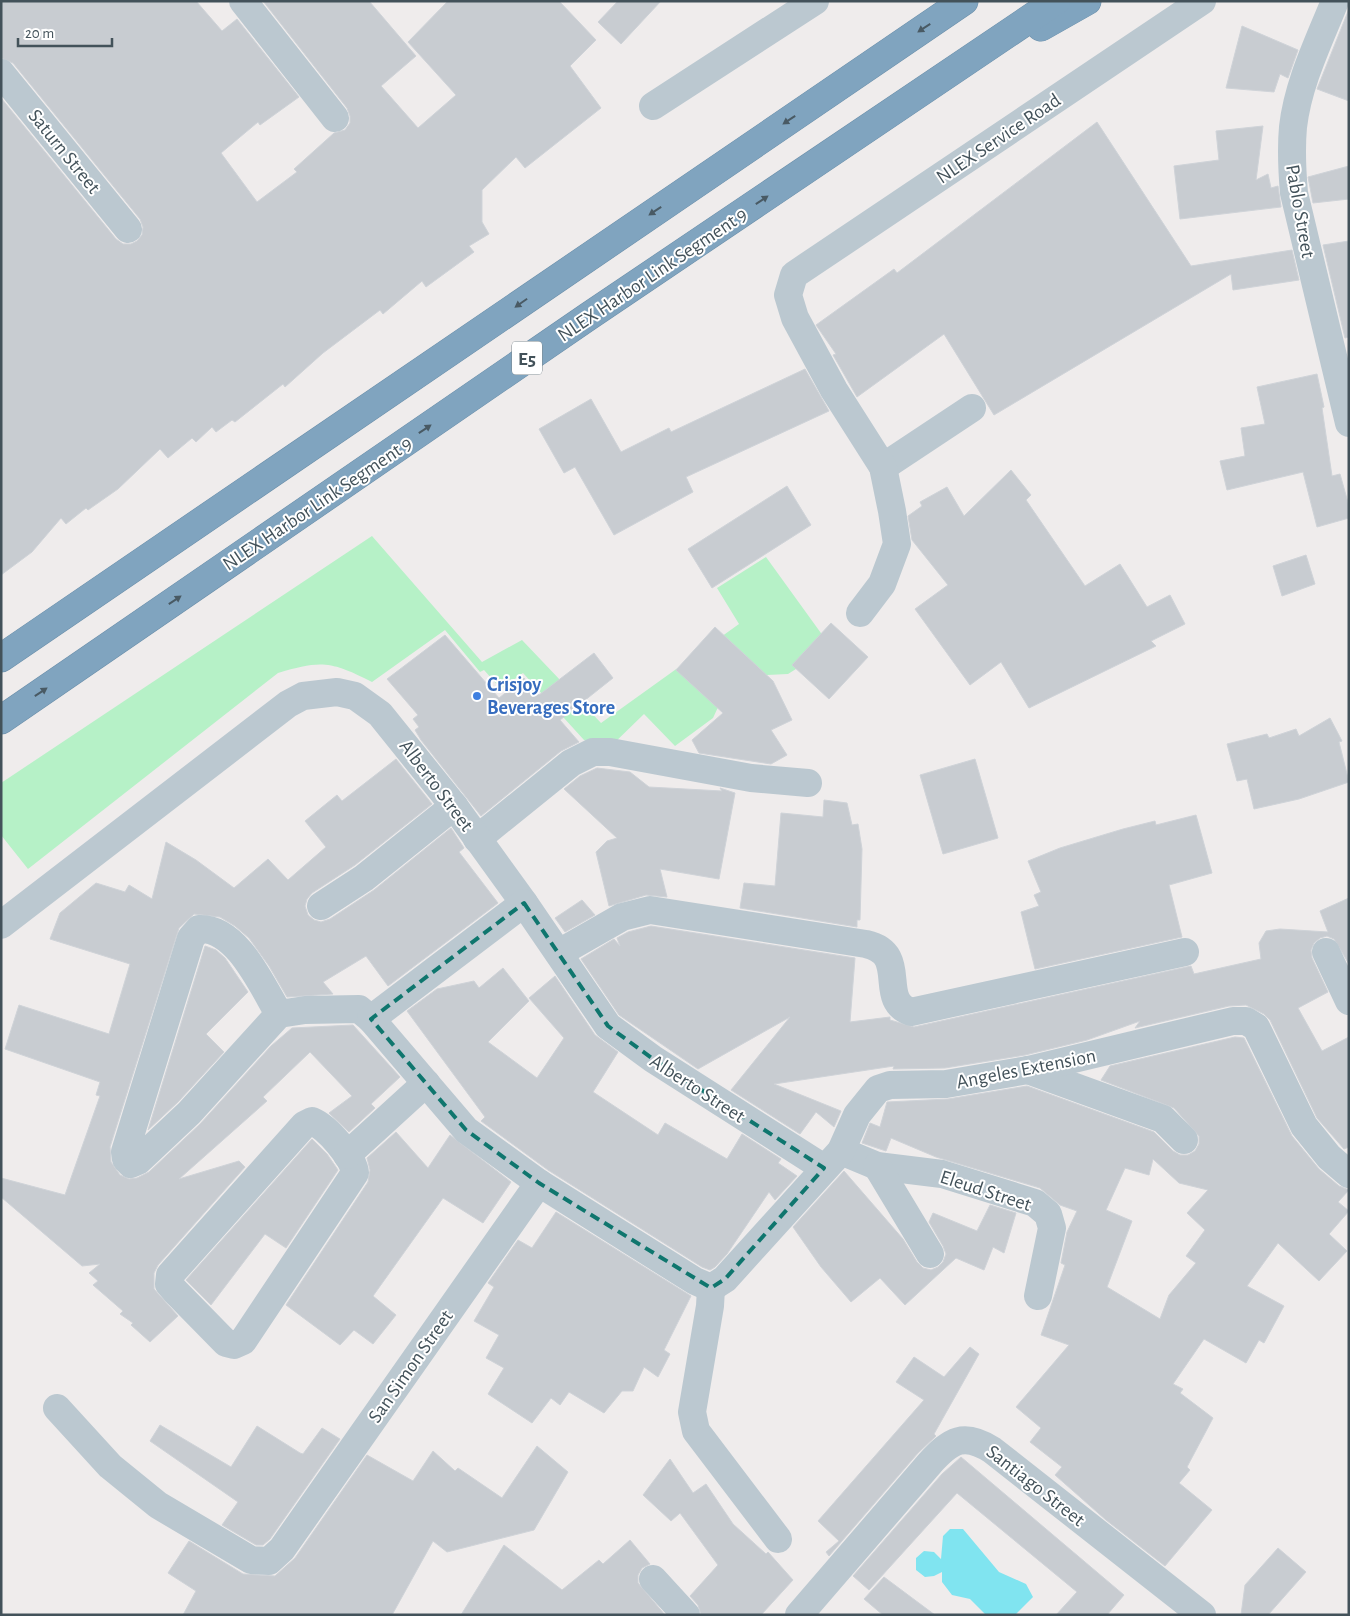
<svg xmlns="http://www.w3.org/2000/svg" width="1350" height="1616" font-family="'Alegreya Sans',sans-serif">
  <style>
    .green { fill: #b6f1c7 }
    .water { fill: #80e4f0 }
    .building { fill: #c8ccd1; stroke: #cfd3d8; fill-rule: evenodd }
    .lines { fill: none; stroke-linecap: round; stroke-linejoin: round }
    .highway-casing { stroke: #6b8faa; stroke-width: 29 }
    .minor { stroke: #bbc8d0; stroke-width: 28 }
    .highway { stroke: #80a4bf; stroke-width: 28 }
    .oneway { fill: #495a64 }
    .marked { fill: none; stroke: #0f766e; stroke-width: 4; stroke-dasharray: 10 6; stroke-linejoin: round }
    .shop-dot { fill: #3f7fe0; stroke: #fff; stroke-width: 2 }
    .labels { text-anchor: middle; stroke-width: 4; stroke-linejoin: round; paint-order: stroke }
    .shield { fill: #fff; stroke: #7b868c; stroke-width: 1 }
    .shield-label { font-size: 19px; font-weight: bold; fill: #43525a }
    .street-label { font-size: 20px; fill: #43525a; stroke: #fff }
    .shop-label { font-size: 20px; font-weight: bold; fill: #366cbe; stroke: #fff; text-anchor: start }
  </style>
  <rect width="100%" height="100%" fill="#efecec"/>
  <path class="green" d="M372 536 482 662 522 640 601 723 739 624 717 588 766 557 831 647 788 674 767 675 719 705 713 718 675 746 644 714 608 749 584 740 523 673 501 689 484 670 480 672 445 630 372 682C331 661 321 660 278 673L28 869 1 835V783Z"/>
  <polygon class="water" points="950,1529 963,1529 999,1572 1026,1584 1033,1597 1015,1615 986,1615 970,1599 952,1595 942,1582 942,1572 934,1576 925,1577 916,1570 916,1558 924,1551 934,1552 941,1559 943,1536"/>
  <g class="building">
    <polygon points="1,1 196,1 222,31 237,19 299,97 260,125 258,122 221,153 257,202 297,172 294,169 334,133 345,130 350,123 350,116 347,108 263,1 369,1 416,56 381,86 418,128 456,95 408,42 448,1 559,1 596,40 570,66 601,108 525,168 516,157 482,190 482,222 489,234 469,246 474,252 426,287 422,281 383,314 380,310 323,353 285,387 283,384 235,422 232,420 216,432 212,427 196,442 192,438 168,458 160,449 118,489 88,510 86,508 66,524 61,518 32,552 1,575 1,98 116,239 123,244 131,244 137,241 142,235 143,227 140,219 13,63 1,58"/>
    <polygon points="618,1 661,1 621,44 598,22"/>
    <polygon points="1349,9 1349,101 1317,89"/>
    <polygon points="1242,26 1298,50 1288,78 1280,74 1274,92 1226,88"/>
    <polygon points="1097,122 1191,266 1292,250 1299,280 1233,290 1231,274 994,415 944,334 857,397 833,355 836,354 816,325 894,269 897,273"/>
    <polygon points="1263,126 1256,180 1268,174 1271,188 1278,186 1281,207 1180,219 1174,166 1219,160 1216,131"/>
    <polygon points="1349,166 1349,199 1313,203 1308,177"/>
    <polygon points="1349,241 1349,337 1345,338 1323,245"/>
    <polygon points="805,369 829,411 686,477 693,492 614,535 575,467 564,473 539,429 591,399 621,452 669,428 671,432"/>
    <polygon points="1317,374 1324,407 1322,408 1332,476 1340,474 1349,506 1349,518 1317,527 1303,472 1227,490 1220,461 1245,456 1241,428 1265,424 1257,387"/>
    <polygon points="1011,470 1031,495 1026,500 1085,586 1120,564 1147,607 1170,595 1185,624 1151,641 1156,646 1029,708 1001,662 970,685 915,609 948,585 912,540 908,516 922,506 920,502 947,487 964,516"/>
    <polygon points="787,486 811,525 712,588 688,549"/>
    <polygon points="1306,555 1315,584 1282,596 1273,566"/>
    <polygon points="831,623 868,657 829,699 792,665"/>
    <polygon points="715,627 773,681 792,720 771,730 787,755 771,764 699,753 692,740 723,713 676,670"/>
    <polygon points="445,635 499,698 524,678 539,695 594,653 613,678 560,720 579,742 561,751 481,816 421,740 415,730 419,727 413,719 418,715 387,679"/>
    <polygon points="1330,718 1342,741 1339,742 1349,782 1299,799 1254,809 1247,779 1237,781 1227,744 1267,734 1269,738 1296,729 1299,736"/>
    <polygon points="396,759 432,804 355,865 312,893 307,899 305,906 308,915 314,920 321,922 330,919 374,890 451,828 464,848 459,852 498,903 388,986 366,956 323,982 333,994 287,997 269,966 249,938 235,926 220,917 194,914 179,928 110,1147 111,1162 120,1175 129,1179 137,1178 149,1172 200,1124 271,1046 292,1028 353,1025 400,1077 371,1104 375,1108 349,1132 329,1113 352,1096 310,1052 263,1097 267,1101 179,1179 239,1161 245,1167 158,1265 154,1273 154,1289 178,1316 150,1342 131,1325 133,1323 120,1314 123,1311 93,1285 98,1281 89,1273 100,1264 82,1266 1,1197 1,1178 65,1195 100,1096 96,1095 100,1082 5,1049 19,1005 109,1034 130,964 50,939 60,913 96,883 125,892 129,885 152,899 166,842 196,860 234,888 268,859 288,880 326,847 305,821 337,795 342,801"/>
    <polygon points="975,759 998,838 943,854 920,775"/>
    <polygon points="597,768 630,772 649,787 722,791 720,788 735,793 719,879 660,869 667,897 646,895 609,906 596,852 607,841 617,838 564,789 580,776"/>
    <polygon points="824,800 847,803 852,825 858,824 862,849 860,920 857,920 857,927 740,908 744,883 775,886 781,813 823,817"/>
    <polygon points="1196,815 1212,873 1169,885 1182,937 1035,969 1021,912 1039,906 1034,895 1041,892 1028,861 1060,848 1123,829 1155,821 1156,825"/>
    <polygon points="1349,898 1349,964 1334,939 1327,936 1320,938 1314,943 1311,950 1312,958 1328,992 1298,1008 1322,1051 1349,1037 1349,1147 1344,1149 1317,1118 1270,1020 1264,1014 1246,1005 1229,1006 1135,1028 1140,1021 1087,1040 1025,1055 945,1068 893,1069 894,1066 774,1084 841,1111 834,1127 816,1112 800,1134 731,1090 790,1017 698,1069 619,1015 581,959 614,939 620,946 617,938 628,932 651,926 855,958 850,1022 890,1017 890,1020 914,1027 1191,966 1194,974 1261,959 1259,943 1266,931 1280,929 1328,932 1320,911"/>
    <polygon points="582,900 595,915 565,932 555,918"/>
    <polygon points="205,946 216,950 225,958 248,992 206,1034 224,1052 178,1102 148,1130"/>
    <polygon points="503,968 529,1001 488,1042 537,1078 564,1038 529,998 555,976 595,1035 618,1052 593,1092 658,1135 665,1123 727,1159 742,1134 781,1159 778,1163 797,1176 775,1200 769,1192 727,1254 715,1267 710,1270 702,1267 548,1170 481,1121 485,1117 407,1011 437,989 474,981 479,988"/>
    <path d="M1235 1037 1244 1038 1292 1136 1319 1169 1339 1186 1349 1190 1338 1202 1349 1211 1329 1234 1347 1251 1319 1281 1278 1243 1247 1286 1284 1306 1264 1343 1259 1340 1246 1363 1204 1339 1173 1384 1183 1389 1180 1393 1213 1418 1187 1467 1190 1470 1179 1483 1212 1510 1165 1566 1106 1520 1055 1475 1062 1467 1030 1442 1041 1428 1016 1407 1069 1345 1041 1335 1065 1265 1061 1263 1067 1232 1077 1211 1060 1205 1040 1188 936 1157 891 1138 886 1151 862 1143 870 1123 880 1127 887 1102 948 1099 1027 1086 1154 1132 1173 1151 1180 1155H1188L1195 1151 1199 1144V1136L1174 1108 1101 1080 1110 1066ZM1153 1159 1179 1183 1208 1190 1187 1213 1205 1230 1186 1256 1196 1263 1169 1295 1160 1319 1107 1287 1132 1221 1106 1210 1125 1168 1149 1175Z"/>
    <polygon points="396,1132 428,1168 450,1135 511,1182 483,1223 443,1198 373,1296 396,1315 373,1344 354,1330 340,1345 286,1305 368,1182 370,1170 367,1158"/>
    <polygon points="312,1139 327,1154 338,1170 286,1248 265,1234 211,1305 186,1280"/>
    <polygon points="844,1171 903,1239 917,1262 923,1268 931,1270 938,1267 943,1262 946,1254 943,1246 929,1222 933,1213 977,1231 990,1205 1016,1213 1004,1253 993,1247 984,1270 956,1258 905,1305 880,1278 851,1302 821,1267 793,1227"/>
    <polygon points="556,1212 691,1296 664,1350 670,1354 658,1377 644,1367 633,1391 622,1391 604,1413 569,1392 560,1405 551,1398 532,1423 488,1394 504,1368 486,1358 499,1335 474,1321 494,1287 488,1283 518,1240 532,1248"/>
    <polygon points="970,1347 979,1354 934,1434 936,1436 918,1453 829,1556 826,1552 839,1541 818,1521 924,1400 896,1382 914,1357 944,1377"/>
    <polygon points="160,1425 231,1467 257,1426 300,1453 303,1454 322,1428 340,1439 270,1539 263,1545 256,1545 222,1525 238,1502 150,1441"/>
    <polygon points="537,1446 568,1472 534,1530 447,1552 433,1541 392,1615 183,1615 196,1591 168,1573 189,1541 243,1574 275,1576 295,1558 367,1455 413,1481 433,1451 455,1471 458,1468 502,1498"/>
    <polygon points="961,1457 1124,1595 1107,1615 1056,1615 1077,1592 957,1493 869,1590 853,1576 942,1474"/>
    <polygon points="670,1459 693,1493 706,1484 733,1524 766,1554 768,1552 793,1580 761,1615 701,1615 698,1605 690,1596 718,1565 680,1513 671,1521 643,1495"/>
    <polygon points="630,1540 650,1564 642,1568 638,1575 638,1583 665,1615 461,1615 504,1545 562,1590 599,1560 603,1564"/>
    <polygon points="1278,1548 1306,1572 1268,1615 1241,1615 1245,1585"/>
    <polygon points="884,1577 935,1615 883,1615 864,1599"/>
  </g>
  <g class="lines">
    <defs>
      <g id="highway">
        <polyline points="1041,27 1087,1"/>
        <polyline points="1,658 964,1"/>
        <polyline points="1,720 589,316 1056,1"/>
      </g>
    </defs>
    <use href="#highway" class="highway-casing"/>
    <g class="minor">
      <polyline points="243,1 335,118"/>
      <path d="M1335 1C1319 41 1298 83 1293 127 1291 149 1292 170 1294 193L1349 423"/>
      <polyline points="1,73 128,229"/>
      <polyline points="653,106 815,1"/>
      <polyline points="883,467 972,408"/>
      <polyline points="860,613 882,584 897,544 892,511 883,467 834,390 795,318 788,295 794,275 1202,1"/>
      <polyline points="477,839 571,763 593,752 610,752 751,778 808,783"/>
      <polyline points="321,906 364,878 454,806"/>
      <polyline points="1,925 288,704 303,696 337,692 355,696 380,714 454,806 524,903 608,1026 653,1059 824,1168"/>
      <polyline points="1326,952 1349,1001"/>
      <path d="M559 953 622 917 650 910 866 944C911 954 876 1000 911 1012L1185 952"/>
      <path d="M279 1014C262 986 237 927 199 929L191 938 125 1152 126 1159 131 1164 138 1161 189 1113 279 1014 305 1010 359 1009 371 1019 466 1130 539 1183 695 1281 711 1288"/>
      <polyline points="371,1019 524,903"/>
      <polyline points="1028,1070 1163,1119 1184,1140"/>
      <path d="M312 1121C327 1127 354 1158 355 1173L243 1341 234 1345 226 1343 175 1291 169 1284 170 1275 304 1125Z"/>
      <polyline points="841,1151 877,1166 942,1174 1035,1203 1048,1214 1052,1228 1038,1296"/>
      <polyline points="347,1155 426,1083"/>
      <polyline points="877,1166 930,1254"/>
      <polyline points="711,1288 725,1279 841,1151 857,1115 878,1089 890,1085 946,1084 1028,1070 1233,1021 1246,1021 1256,1027 1304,1126 1329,1157 1349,1174"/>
      <polyline points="711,1288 710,1306 692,1412 696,1431 778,1539"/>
      <polyline points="57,1408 110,1466 158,1505 251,1560 269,1561 282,1549 539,1183"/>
      <polyline points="653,1579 686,1615"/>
      <path d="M799 1615 930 1463C951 1440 964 1432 992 1450L1202 1615"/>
    </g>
    <use href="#highway" class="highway"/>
  </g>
  <defs><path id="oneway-solid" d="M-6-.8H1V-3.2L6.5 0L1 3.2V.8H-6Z" transform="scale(1.25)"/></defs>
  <g class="oneway">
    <use href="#oneway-solid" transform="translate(924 28) rotate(147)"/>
    <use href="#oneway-solid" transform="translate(789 120) rotate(146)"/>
    <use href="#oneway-solid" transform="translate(762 200) rotate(-34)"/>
    <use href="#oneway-solid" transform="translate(655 211) rotate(146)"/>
    <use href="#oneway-solid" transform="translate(521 303) rotate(145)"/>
    <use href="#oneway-solid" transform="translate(425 429) rotate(-34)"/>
    <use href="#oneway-solid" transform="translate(175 600) rotate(-34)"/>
    <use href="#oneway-solid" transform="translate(41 692) rotate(-34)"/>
  </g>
  <path class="marked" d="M524 903 608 1026 653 1059 824 1168 725 1279 711 1288 539 1183 466 1130 371 1019Z"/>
  <circle class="shop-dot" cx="477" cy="696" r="5"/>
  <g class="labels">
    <rect class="shield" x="512" y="341.5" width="30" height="33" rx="4"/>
    <g class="shield-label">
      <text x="527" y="365">E5</text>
    </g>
    <g class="street-label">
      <text transform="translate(998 138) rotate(-34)" y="7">NLEX Service Road</text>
      <text transform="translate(65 151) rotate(51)" y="7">Saturn Street</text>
      <text transform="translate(1301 211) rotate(80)" y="7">Pablo Street</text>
      <text transform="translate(652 274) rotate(-34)" y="7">NLEX Harbor Link Segment 9</text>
      <text transform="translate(317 503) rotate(-34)" y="7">NLEX Harbor Link Segment 9</text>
      <text transform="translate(437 785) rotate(53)" y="7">Alberto Street</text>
      <text transform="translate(1026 1068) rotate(-11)" y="7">Angeles Extension</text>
      <text transform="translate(698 1088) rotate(33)" y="7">Alberto Street</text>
      <text transform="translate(986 1190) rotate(18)" y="7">Eleud Street</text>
      <text transform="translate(410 1366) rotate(-55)" y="7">San Simon Street</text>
      <text transform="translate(1036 1485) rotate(38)" y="7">Santiago Street</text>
    </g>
    <g class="shop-label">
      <text x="487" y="691">Crisjoy<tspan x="487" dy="23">Beverages Store</tspan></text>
    </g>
  </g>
  <rect width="1350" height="1616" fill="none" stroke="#43525a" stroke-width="5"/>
  <path d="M18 38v8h94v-8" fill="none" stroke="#43525a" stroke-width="2.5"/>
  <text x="25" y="38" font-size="15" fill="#43525a" stroke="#ffffff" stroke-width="4" paint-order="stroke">20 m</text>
</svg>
